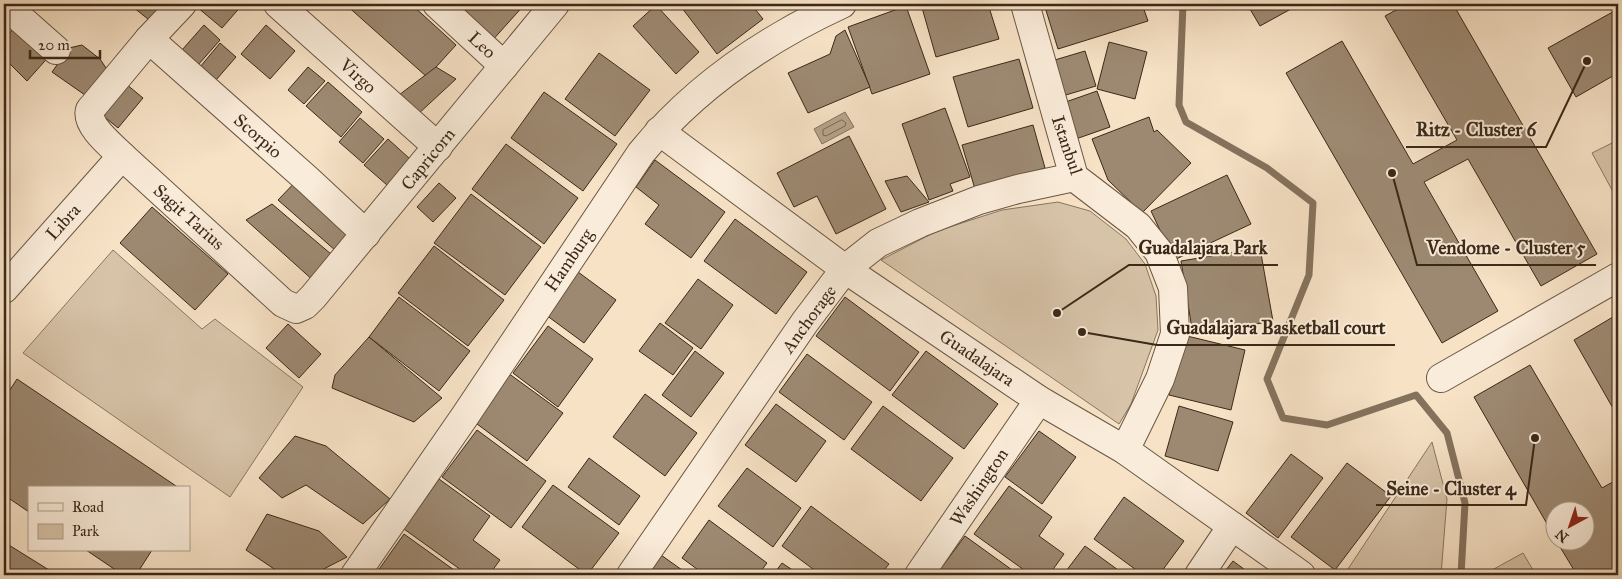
<svg xmlns="http://www.w3.org/2000/svg" width="1622" height="579" font-family="'IM FELL Great Primer',serif">
  <style>
    .green { fill: #d7c3a8; stroke: #897660 }
    .water { fill: #b7a38b; stroke: #85725d }
    .lines { fill: none; stroke-linecap: round; stroke-linejoin: round }
    .shore { stroke: #796652; stroke-width: 1 }
    .stream { stroke: #85725d; stroke-width: 7 }
    .building { fill: #9d8972; stroke: #3b2918 }
    .minor-casing { stroke: #6a5744; stroke-width: 30 }
    .minor { stroke: #faecda; stroke-width: 28 }
    .labels { text-anchor: middle; stroke-width: 4; stroke-linejoin: round; paint-order: stroke }
    .street-label { font-size: 18px; fill: #3b2918; stroke: #faecda }
    .leader { fill: none; stroke: #3b2918; stroke-width: 2 }
    .callout-dot { fill: #3b2918; stroke: #faecda; stroke-width: 2 }
    .callout-label { font-size: 19px; text-anchor: middle; font-weight: bold; fill: #3b2918; stroke: #faecda; stroke-width: 4; stroke-linejoin: round; paint-order: stroke }
  </style>
  <rect width="100%" height="100%" fill="#f7e2c6"/>
  <filter id="stains"><feTurbulence type="fractalNoise" baseFrequency=".004" numOctaves="4"/><feColorMatrix values="0 0 0 0 .2 0 0 0 0 .09 0 0 0 0 .02 0 0 0 .5 -.17"/></filter>
  <radialGradient id="worn" r=".72"><stop offset=".6" stop-color="#630" stop-opacity="0"/><stop offset="1" stop-color="#630" stop-opacity=".3"/></radialGradient>
  <g class="green">
    <polygon points="1618,140 1618,201 1592,153"/>
    <polygon points="1058,202 1090,211 1126,239 1145,264 1156,296 1158,330 1131,404 1119,424 881,260 937,231 1002,210"/>
    <polygon points="113,250 202,329 215,319 303,387 230,497 23,353"/>
    <polygon points="1432,442 1447,499 1441,575 1344,575"/>
    <polygon points="1523,553 1536,575 1483,575"/>
  </g>
  <polygon class="water" points="845,112 854,127 822,144 814,129"/>
  <g class="lines">
    <polygon class="shore" points="842,120 846,123 845,126 826,136 823,135 823,130"/>
    <polyline class="stream" points="1183,4 1179,105 1186,122 1267,168 1313,203 1309,275 1267,379 1283,418 1327,425 1416,395 1447,433 1465,503 1461,575"/>
  </g>
  <g class="building">
    <polygon points="129,4 168,4 148,19"/>
    <polygon points="199,4 243,4 222,28 197,7"/>
    <polygon points="345,4 411,4 456,45 427,77"/>
    <polygon points="446,4 525,4 490,43"/>
    <polygon points="679,4 751,4 763,19 717,54"/>
    <polygon points="769,4 784,4 772,9"/>
    <polygon points="921,4 988,4 999,39 936,57"/>
    <polygon points="1044,4 1142,4 1148,21 1058,49"/>
    <polygon points="1247,4 1300,4 1260,26"/>
    <polygon points="1407,4 1453,4 1597,254 1541,286 1468,159 1424,182 1498,311 1442,343 1286,73 1342,41 1413,164 1457,140 1385,16"/>
    <polygon points="656,5 699,52 676,74 633,26"/>
    <polygon points="906,6 930,74 872,94 848,27"/>
    <polygon points="1618,9 1618,73 1576,97 1548,48"/>
    <polygon points="18,24 52,53 27,81 4,58 5,38"/>
    <polygon points="204,25 220,40 198,65 182,50"/>
    <polygon points="266,25 295,51 270,79 241,54"/>
    <polygon points="845,30 870,87 808,113 788,73 830,54 836,36"/>
    <polygon points="1109,42 1147,52 1135,99 1097,89"/>
    <polygon points="220,43 236,57 216,80 200,67"/>
    <polygon points="82,45 100,59 110,74 85,95 52,72 69,48"/>
    <polygon points="1085,51 1096,86 1059,97 1048,62"/>
    <polygon points="599,53 650,90 615,136 565,99"/>
    <polygon points="1019,59 1033,108 968,127 953,77"/>
    <polygon points="308,67 325,81 304,104 288,90"/>
    <polygon points="436,67 456,79 416,116 395,98"/>
    <polygon points="120,79 143,98 118,128 95,109"/>
    <polygon points="328,82 362,112 341,137 306,106"/>
    <polygon points="1097,91 1110,127 1073,140 1060,104"/>
    <polygon points="544,92 617,144 583,191 511,138"/>
    <polygon points="945,108 970,177 950,184 953,191 929,200 902,124"/>
    <polygon points="1149,117 1154,132 1157,130 1191,163 1142,213 1108,180 1092,139"/>
    <polygon points="360,118 384,139 363,163 339,142"/>
    <polygon points="1033,125 1045,168 975,189 962,145"/>
    <polygon points="849,136 886,209 836,234 817,196 794,207 777,173"/>
    <polygon points="388,139 410,159 387,185 364,165"/>
    <polygon points="506,144 578,198 544,244 472,189"/>
    <polygon points="655,160 725,212 691,258 645,224 659,205 636,187"/>
    <polygon points="1227,175 1251,224 1174,260 1151,211"/>
    <polygon points="301,176 355,234 336,251 278,200"/>
    <polygon points="907,176 929,202 901,212 885,181"/>
    <polygon points="439,183 456,198 433,222 417,207"/>
    <polygon points="471,194 541,247 505,295 434,243"/>
    <polygon points="272,204 338,260 315,282 246,220"/>
    <polygon points="152,207 228,274 195,310 120,243"/>
    <polygon points="735,219 807,272 776,314 704,261"/>
    <polygon points="434,246 504,300 468,346 398,293"/>
    <polygon points="1260,248 1273,321 1193,335 1181,261"/>
    <polygon points="574,269 616,300 584,343 542,312"/>
    <polygon points="698,279 733,305 701,349 665,323"/>
    <polygon points="399,297 470,351 439,391 369,337"/>
    <polygon points="845,297 919,352 890,391 816,336"/>
    <polygon points="1618,314 1618,417 1574,340"/>
    <polygon points="660,323 693,348 673,375 639,351"/>
    <polygon points="288,324 321,354 299,378 266,348"/>
    <polygon points="548,326 593,359 558,407 513,373"/>
    <polygon points="1183,335 1245,350 1231,410 1169,395"/>
    <polygon points="369,337 442,398 414,422 332,388 335,375"/>
    <polygon points="695,351 724,373 691,417 662,395"/>
    <polygon points="926,351 998,404 964,449 892,395"/>
    <polygon points="807,354 872,402 844,440 779,392"/>
    <polygon points="1530,365 1602,488 1618,479 1618,503 1612,507 1618,517 1618,575 1577,575 1557,542 1584,542 1584,512 1554,512 1554,536 1474,397"/>
    <polygon points="508,373 563,413 527,461 473,421"/>
    <polygon points="17,379 179,488 29,488 29,512 4,495 4,399"/>
    <polygon points="645,394 697,433 665,476 613,437"/>
    <polygon points="776,404 826,441 796,482 745,445"/>
    <polygon points="883,406 953,458 921,501 851,449"/>
    <polygon points="1179,406 1233,422 1218,471 1165,456"/>
    <polygon points="477,430 546,481 511,528 442,477"/>
    <polygon points="1039,431 1076,457 1042,504 1005,477"/>
    <polygon points="295,436 326,446 390,499 363,524 306,485 282,498 259,478"/>
    <polygon points="1291,454 1323,478 1278,538 1246,513"/>
    <polygon points="589,458 640,496 619,525 568,487"/>
    <polygon points="1347,463 1391,496 1335,570 1291,537"/>
    <polygon points="747,468 801,508 773,547 718,506"/>
    <polygon points="439,479 490,516 473,540 500,560 489,575 468,575 404,529"/>
    <polygon points="553,485 619,533 587,575 522,527"/>
    <polygon points="1009,486 1052,517 1039,536 1064,554 1049,575 1031,575 974,534"/>
    <polygon points="1124,497 1184,541 1159,575 1143,575 1094,539"/>
    <polygon points="811,506 889,564 880,575 821,575 782,546"/>
    <polygon points="267,514 319,531 347,557 312,575 283,575 246,550"/>
    <polygon points="709,520 767,563 758,575 705,575 682,558"/>
    <polygon points="404,534 461,575 375,575"/>
    <polygon points="965,536 1019,575 936,575"/>
    <polygon points="4,542 57,575 4,575"/>
    <polygon points="1085,546 1125,575 1063,575"/>
    <polygon points="86,550 152,550 136,575 123,575"/>
    <polygon points="661,555 689,575 646,575"/>
    <polygon points="1233,561 1252,575 1222,575"/>
    <polygon points="782,563 800,575 773,575"/>
  </g>
  <g class="lines">
    <defs>
      <g id="minor">
        <polyline points="4,4 56,50"/>
        <path d="M182 4 149 39 95 104C94 106 91 108 90 110 85 125 113 147 122 156L283 303 296 309 305 305 313 297 555 4"/>
        <polyline points="278,4 438,147"/>
        <polyline points="437,4 504,66"/>
        <polyline points="1025,4 1074,177 1138,226 1159,252 1173,288 1175,334 1160,379 1125,450"/>
        <polyline points="149,39 308,180 366,234"/>
        <polyline points="659,131 845,269 1039,400 1125,450 1301,575"/>
        <polyline points="4,289 122,156"/>
        <polyline points="1441,378 1618,277"/>
        <path d="M355 575 465 416 641 153C695 87 766 39 842 4"/>
        <polyline points="631,575 805,322 845,269 878,243 920,223 979,200 1018,189 1074,177"/>
        <polyline points="919,575 1039,400"/>
        <polyline points="1199,575 1232,526"/>
      </g>
    </defs>
    <use href="#minor" class="minor-casing"/>
    <use href="#minor" class="minor"/>
  </g>
  <g class="labels">
    <g class="street-label">
      <text transform="translate(482 45) rotate(43)" y="6">Leo</text>
      <text transform="translate(358 76) rotate(42)" y="6">Virgo</text>
      <text transform="translate(258 136) rotate(41)" y="6">Scorpio</text>
      <text transform="translate(1067 145) rotate(71)" y="6">Istanbul</text>
      <text transform="translate(428 159) rotate(-51)" y="6">Capricorn</text>
      <text transform="translate(189 217) rotate(42)" y="6">Sagit Tarius</text>
      <text transform="translate(63 222) rotate(-48)" y="6">Libra</text>
      <text transform="translate(569 260) rotate(-56)" y="6">Hamburg</text>
      <text transform="translate(809 319) rotate(-54)" y="6">Anchorage</text>
      <text transform="translate(977 358) rotate(34)" y="6">Guadalajara</text>
      <text transform="translate(979 487) rotate(-56)" y="6">Washington</text>
    </g>
  </g>
  <path class="leader" d="M1587 61L1546 147H1406M1392 173L1417 265H1596M1057 313L1129 265H1278M1082 332L1157 345H1395M1535 438L1526 505H1376"/>
  <g class="callout-dot">
    <circle cx="1587" cy="61" r="5"/>
    <circle cx="1392" cy="173" r="5"/>
    <circle cx="1057" cy="313" r="5"/>
    <circle cx="1082" cy="332" r="5"/>
    <circle cx="1535" cy="438" r="5"/>
  </g>
  <g class="callout-label">
    <text x="1476" y="136">Ritz - Cluster 6</text>
    <text x="1506" y="254">Vendome - Cluster 5</text>
    <text x="1203" y="254">Guadalajara Park</text>
    <text x="1276" y="334">Guadalajara Basketball court</text>
    <text x="1451" y="495">Seine - Cluster 4</text>
  </g>
  <rect width="1622" height="579" fill="none" stroke="#f7e2c6" stroke-width="20"/>
  <rect x="5" y="5" width="1612" height="569" fill="none" stroke="#3b2918" stroke-width="2.5"/>
  <rect x="10" y="10" width="1602" height="559" fill="none" stroke="#3b2918"/>
  <rect x="28" y="486" width="162" height="65" fill="#faecda" stroke="#ae9e8c"/>
  <rect x="38" y="503" width="25" height="8" fill="#faecda" stroke="#ae9e8c"/>
  <text x="72" y="512" font-size="15" fill="#3b2918">Road</text>
  <rect x="38" y="524" width="25" height="15" fill="#d7c3a8" stroke="#ae9e8c"/>
  <text x="72" y="536" font-size="15" fill="#3b2918">Park</text>
  <g transform="translate(1570 526) rotate(220)"><circle r="24" fill="#faecda" stroke="#ae9e8c"/>
  <path d="M0-4L9 19L0 12L-9 19Z" fill="#8f2418"/>
  <text y="-8" font-size="14" font-weight="bold" text-anchor="middle" fill="#3b2918">N</text>
  </g>
  <path d="M30 50v8h70v-8" fill="none" stroke="#3b2918" stroke-width="2.5"/>
  <text x="38" y="50" font-size="15" fill="#3b2918" stroke="#faecda" stroke-width="4" paint-order="stroke">20 m</text>
  <rect width="100%" height="100%" filter="url(#stains)"/>
  <rect width="100%" height="100%" fill="url(#worn)"/>
</svg>
